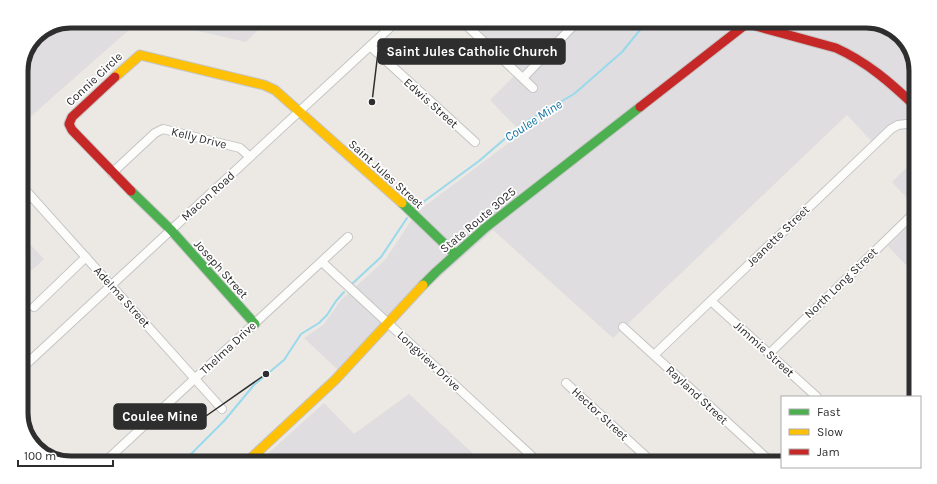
<svg xmlns="http://www.w3.org/2000/svg" width="937" height="484" font-family="Karla,sans-serif">
  <style>
    .industrial { fill: #dfdddf }
    .lines { fill: none; stroke-linecap: round; stroke-linejoin: round }
    .stream { stroke: #99d9ec; stroke-width: 2 }
    .street-casing { stroke: #c5c4c5; stroke-width: 10 }
    .fast-casing { stroke: #c5c4c5; stroke-width: 11 }
    .slow-casing { stroke: #c5c4c5; stroke-width: 11 }
    .jam-casing { stroke: #c5c4c5; stroke-width: 11 }
    .street { stroke: #fcfcfb; stroke-width: 8 }
    .fast { stroke: #4caf50; stroke-width: 9 }
    .slow { stroke: #ffc107; stroke-width: 9 }
    .jam { stroke: #c62828; stroke-width: 9 }
    .labels { text-anchor: middle; stroke-width: 3.5; stroke-linejoin: round; paint-order: stroke }
    .street-label { font-size: 12px; fill: #2e2e2e; stroke: #fff }
    .water-label { font-size: 13px; font-style: italic; fill: #0f73a1; stroke: #fff }
    .rim { fill: none; stroke: #2e2e2e; stroke-width: 5 }
    .leader { fill: none; stroke: #2e2e2e; stroke-width: 1.5 }
    .callout-dot { fill: #2e2e2e; stroke: #fff; stroke-width: 1.5 }
    .callout { fill: #2e2e2e; stroke: #2e2e2e; stroke-width: 1.5 }
    .callout-label { font-size: 13px; text-anchor: middle; font-weight: bold; fill: #fff }
  </style>
  <rect width="100%" height="100%" fill="#ece8e4"/>
  <g class="industrial">
    <polygon points="71,21 139,21 21,125 21,68 36,35"/>
    <polygon points="159,22 266,22 246,42"/>
    <polygon points="470,23 888,26 908,43 916,68 915,116 910,117 878,148 847,115 613,338 493,230 388,323 338,370 304,338 323,325 341,300 385,260 417,212 522,133 490,100 520,70"/>
    <polygon points="915,159 914,205 892,182"/>
    <polygon points="914,220 913,266 909,268 888,246"/>
    <polygon points="21,235 44,259 21,280"/>
    <polygon points="409,394 481,461 262,459 324,403 354,434"/>
  </g>
  <g class="lines">
    <g class="stream">
      <polyline points="415,208 479,161 515,130 529,120 574,94 622,52 644,25"/>
      <polyline points="353,283 381,257 407,218"/>
      <polyline points="186,459 224,421 254,385 284,360 301,334 319,323 327,315 336,301 344,292"/>
    </g>
    <defs>
      <g id="street">
        <polyline points="464,23 533,88"/>
        <polyline points="370,46 475,142"/>
        <polyline points="523,78 575,24"/>
        <polyline points="112,173 155,133 163,129 240,148 250,157"/>
        <polyline points="21,185 222,409"/>
        <polyline points="322,262 537,461"/>
        <polyline points="711,301 817,397"/>
        <polyline points="34,307 86,257"/>
        <polyline points="623,327 771,462"/>
        <polyline points="769,354 914,213"/>
        <polyline points="654,355 891,129 898,125 906,124"/>
        <polyline points="21,369 171,230 395,23"/>
        <polyline points="566,383 652,462"/>
        <polyline points="109,458 348,237"/>
      </g>
      <g id="fast">
        <polyline points="131,191 171,230 255,324"/>
        <polyline points="402,203 455,254"/>
        <polyline points="423,285 436,272 485,228 640,107"/>
      </g>
      <g id="slow">
        <polyline points="910,50 916,76"/>
        <polyline points="115,77 140,55 264,85 275,90 402,203"/>
        <polyline points="250,459 335,380 423,285"/>
      </g>
      <g id="jam">
        <path d="M752 25 836 48C867 62 891 83 915 106"/>
        <polyline points="115,77 72,117 69,124 72,130 131,191"/>
        <polyline points="640,107 745,25"/>
      </g>
    </defs>
    <use href="#street" class="street-casing"/>
    <use href="#fast" class="fast-casing"/>
    <use href="#slow" class="slow-casing"/>
    <use href="#jam" class="jam-casing"/>
    <use href="#street" class="street"/>
    <use href="#fast" class="fast"/>
    <use href="#slow" class="slow"/>
    <use href="#jam" class="jam"/>
  </g>
  <g class="labels">
    <g class="street-label">
      <text transform="translate(94 79) rotate(-43)" y="4">Connie Circle</text>
      <text transform="translate(431 103) rotate(42)" y="4">Edwis Street</text>
      <text transform="translate(199 138) rotate(14)" y="4">Kelly Drive</text>
      <text transform="translate(386 174) rotate(42)" y="4">Saint Jules Street</text>
      <text transform="translate(208 196) rotate(-42)" y="4">Macon Road</text>
      <text transform="translate(478 220) rotate(-40)" y="4">State Route 3025</text>
      <text transform="translate(778 236) rotate(-44)" y="4">Jeanette Street</text>
      <text transform="translate(221 269) rotate(48)" y="4">Joseph Street</text>
      <text transform="translate(841 283) rotate(-44)" y="4">North Long Street</text>
      <text transform="translate(122 297) rotate(48)" y="4">Adelma Street</text>
      <text transform="translate(228 348) rotate(-43)" y="4">Thelma Drive</text>
      <text transform="translate(764 349) rotate(42)" y="4">Jimmie Street</text>
      <text transform="translate(429 361) rotate(43)" y="4">Longview Drive</text>
      <text transform="translate(697 395) rotate(43)" y="4">Rayland Street</text>
      <text transform="translate(600 414) rotate(43)" y="4">Hector Street</text>
    </g>
    <g class="water-label">
      <text transform="translate(533 120) rotate(-33)" y="5">Coulee Mine</text>
    </g>
  </g>
  <path d="M0 0H937V484H0ZM71 28H866A43 43 0 0 1 909 71V413A43 43 0 0 1 866 456H71A43 43 0 0 1 28 413V71A43 43 0 0 1 71 28Z" fill="#fff" fill-rule="evenodd"/>
  <path class="rim" d="M71 28H866A43 43 0 0 1 909 71V413A43 43 0 0 1 866 456H71A43 43 0 0 1 28 413V71A43 43 0 0 1 71 28Z"/>
  <path class="leader" d="M372 102L378 52M266 374L206 416"/>
  <g class="callout-dot">
    <circle cx="372" cy="102" r="4"/>
    <circle cx="266" cy="374" r="4"/>
  </g>
  <g class="callout">
    <rect x="378" y="39" width="187" height="25" rx="4"/>
    <rect x="114" y="404" width="92" height="25" rx="4"/>
  </g>
  <g class="callout-label">
    <text x="472" y="56">Saint Jules Catholic Church</text>
    <text x="160" y="421">Coulee Mine</text>
  </g>
  <rect x="781" y="396" width="140" height="72" fill="#ffffff" stroke="#ababab"/>
  <rect x="789" y="409" width="20" height="6" fill="#4caf50" stroke="#ababab"/>
  <text x="817" y="416" font-size="12" fill="#2e2e2e">Fast</text>
  <rect x="789" y="429" width="20" height="6" fill="#ffc107" stroke="#ababab"/>
  <text x="817" y="436" font-size="12" fill="#2e2e2e">Slow</text>
  <rect x="789" y="449" width="20" height="6" fill="#c62828" stroke="#ababab"/>
  <text x="817" y="456" font-size="12" fill="#2e2e2e">Jam</text>
  <path d="M18 460v6h95v-6" fill="none" stroke="#2e2e2e" stroke-width="2"/>
  <text x="24" y="460" font-size="12" fill="#2e2e2e" stroke="#ffffff" stroke-width="3" paint-order="stroke">100 m</text>
</svg>
